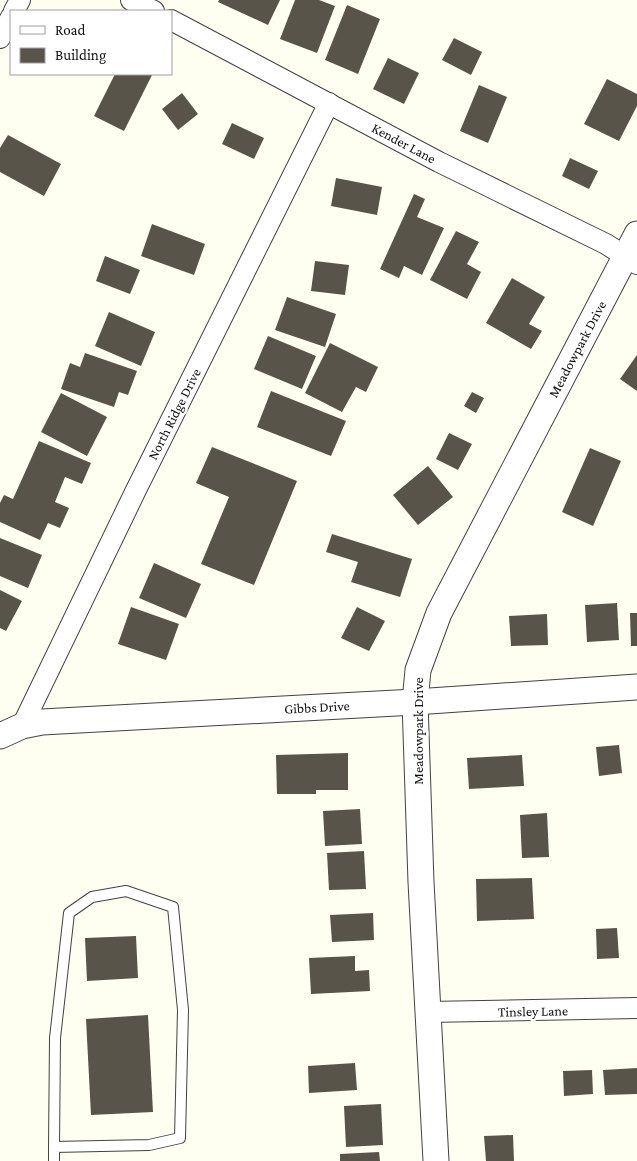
<svg xmlns="http://www.w3.org/2000/svg" width="637" height="1161" font-family="'Crimson Pro',serif">
  <style>
    .building { fill: #59544a }
    .lines { fill: none; stroke-linecap: round; stroke-linejoin: round }
    .service-casing { stroke: #424242; stroke-width: 12 }
    .minor-casing { stroke: #424242; stroke-width: 22 }
    .tertiary-casing { stroke: #424242; stroke-width: 27 }
    .service { stroke: #fff; stroke-width: 10 }
    .minor { stroke: #fff; stroke-width: 20 }
    .tertiary { stroke: #fff; stroke-width: 25 }
    .labels { text-anchor: middle; stroke-width: 5; stroke-linejoin: round; paint-order: stroke }
    .street-label { font-size: 14px; fill: #0f0f0f; stroke: #fff }
  </style>
  <rect width="100%" height="100%" fill="#fefff1"/>
  <g class="building">
    <polygon points="219,0 280,0 268,25 218,2"/>
    <polygon points="295,0 319,0 335,6 317,53 280,39"/>
    <polygon points="347,5 380,19 358,74 325,60"/>
    <polygon points="454,38 482,52 471,75 442,60"/>
    <polygon points="388,58 419,73 404,104 373,89"/>
    <polygon points="115,74 152,75 124,131 94,116"/>
    <polygon points="607,79 637,94 637,106 619,141 584,124"/>
    <polygon points="479,85 507,97 488,143 460,131"/>
    <polygon points="182,93 198,114 178,130 162,109"/>
    <polygon points="232,123 264,138 254,159 222,144"/>
    <polygon points="8,135 61,164 44,196 0,172 0,148"/>
    <polygon points="570,158 598,171 589,189 562,176"/>
    <polygon points="336,178 382,187 377,215 331,206"/>
    <polygon points="414,194 425,199 417,217 444,228 422,275 404,266 399,278 380,269"/>
    <polygon points="152,224 205,244 194,275 141,256"/>
    <polygon points="456,231 479,242 467,264 481,272 467,299 430,280"/>
    <polygon points="105,256 140,270 130,294 96,281"/>
    <polygon points="315,261 349,265 345,295 311,291"/>
    <polygon points="512,278 545,297 529,324 542,331 531,349 486,323"/>
    <polygon points="287,297 336,314 325,347 275,330"/>
    <polygon points="109,312 155,332 141,366 95,346"/>
    <polygon points="268,336 316,356 302,389 254,369"/>
    <polygon points="330,343 378,367 366,392 356,387 342,412 305,393"/>
    <polygon points="85,353 137,371 128,395 119,392 114,407 61,389 70,363 80,367"/>
    <polygon points="637,355 637,391 620,379"/>
    <polygon points="271,391 346,421 331,456 257,427"/>
    <polygon points="472,392 484,398 476,413 464,406"/>
    <polygon points="61,393 107,417 87,456 41,432"/>
    <polygon points="449,433 472,444 458,470 436,459"/>
    <polygon points="39,441 91,463 82,484 65,477 55,502 69,508 60,528 48,523 40,540 0,522 0,503 4,495 13,499"/>
    <polygon points="212,447 297,481 254,585 201,564 229,497 196,483"/>
    <polygon points="590,448 621,461 593,526 562,512"/>
    <polygon points="428,466 453,497 418,525 393,495"/>
    <polygon points="332,534 412,559 400,597 351,582 358,562 326,552"/>
    <polygon points="0,538 42,555 28,588 0,576"/>
    <polygon points="154,563 201,584 186,618 139,598"/>
    <polygon points="0,590 22,601 6,631 0,628"/>
    <polygon points="617,603 619,640 587,642 585,605"/>
    <polygon points="131,607 179,624 166,660 118,644"/>
    <polygon points="357,607 385,621 369,651 341,638"/>
    <polygon points="630,613 637,613 637,646 631,646"/>
    <polygon points="547,614 548,645 511,646 509,616"/>
    <polygon points="619,745 622,773 599,776 596,747"/>
    <polygon points="348,753 348,790 316,790 316,794 277,794 276,755"/>
    <polygon points="522,755 524,786 469,789 467,758"/>
    <polygon points="360,809 362,844 325,846 323,811"/>
    <polygon points="547,813 549,857 522,858 520,815"/>
    <polygon points="364,851 366,889 329,890 327,853"/>
    <polygon points="532,878 534,919 477,921 476,879"/>
    <polygon points="373,913 374,940 332,942 330,915"/>
    <polygon points="617,928 619,958 597,959 596,929"/>
    <polygon points="136,936 138,978 87,981 85,938"/>
    <polygon points="355,956 355,971 369,970 370,991 311,994 309,958"/>
    <polygon points="148,1015 153,1112 91,1115 86,1019"/>
    <polygon points="355,1063 357,1090 309,1093 308,1066"/>
    <polygon points="637,1068 637,1094 605,1095 603,1070"/>
    <polygon points="592,1070 593,1094 564,1096 563,1071"/>
    <polygon points="381,1104 383,1145 346,1147 344,1106"/>
    <polygon points="513,1135 514,1161 486,1161 484,1136"/>
    <polygon points="379,1152 380,1161 340,1161 340,1154"/>
  </g>
  <g class="lines">
    <defs>
      <polyline id="service" points="54,1161 54,1147 55,1038 69,913 92,897 126,891 173,907 183,1010 180,1138 149,1145 54,1147"/>
      <g id="minor">
        <polyline points="131,0 154,11"/>
        <polyline points="14,11 20,0"/>
        <polyline points="171,20 439,162 606,244 637,264"/>
        <polyline points="0,38 11,17"/>
        <polyline points="22,726 136,490 329,103"/>
        <polyline points="428,1012 637,1008"/>
      </g>
      <g id="tertiary">
        <polyline points="0,736 22,726 42,722 415,702 637,687"/>
        <polyline points="436,1161 421,882 415,702 418,670 439,613 637,234"/>
      </g>
    </defs>
    <use href="#service" class="service-casing"/>
    <use href="#minor" class="minor-casing"/>
    <use href="#tertiary" class="tertiary-casing"/>
    <use href="#service" class="service"/>
    <use href="#minor" class="minor"/>
    <use href="#tertiary" class="tertiary"/>
  </g>
  <g class="labels">
    <g class="street-label">
      <text transform="translate(404 143) rotate(28)" y="5">Kender Lane</text>
      <text transform="translate(577 349) rotate(-62)" y="5">Meadowpark Drive</text>
      <text transform="translate(174 414) rotate(-63)" y="5">North Ridge Drive</text>
      <text transform="translate(317 707) rotate(-3)" y="5">Gibbs Drive</text>
      <text transform="translate(418 731) rotate(-90)" y="5">Meadowpark Drive</text>
      <text transform="translate(533 1011) rotate(-1)" y="5">Tinsley Lane</text>
    </g>
  </g>
  <rect x="10" y="10" width="162" height="65" fill="#ffffff" stroke="#9f9f9f"/>
  <rect x="20" y="26" width="25" height="8" fill="#ffffff" stroke="#9f9f9f"/>
  <text x="55" y="35" font-size="15" fill="#0f0f0f">Road</text>
  <rect x="20" y="48" width="25" height="15" fill="#59544a" stroke="#9f9f9f"/>
  <text x="55" y="60" font-size="15" fill="#0f0f0f">Building</text>
</svg>
